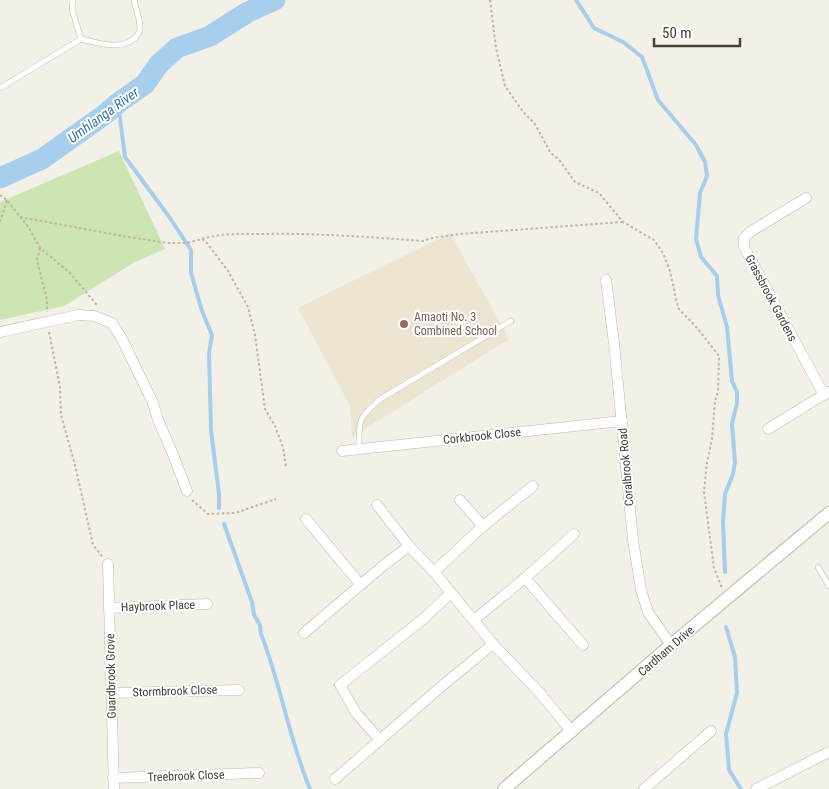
<svg xmlns="http://www.w3.org/2000/svg" width="829" height="789" font-family="'Roboto Condensed',sans-serif">
  <style>
    .education { fill: #ece5d2 }
    .green { fill: #cde5b2 }
    .lines { fill: none; stroke-linecap: round; stroke-linejoin: round }
    .stream { stroke: #a7cfed; stroke-width: 4 }
    .river { stroke: #a7cfed; stroke-width: 21 }
    .service-casing { stroke: #beb8ab; stroke-width: 6 }
    .minor-casing { stroke: #beb8ab; stroke-width: 11 }
    .tertiary-casing { stroke: #beb8ab; stroke-width: 14 }
    .path { stroke: #bfb49d; stroke-width: 2; stroke-dasharray: 2.5 2.5; stroke-linecap: butt }
    .service { stroke: #fff; stroke-width: 5 }
    .minor { stroke: #fff; stroke-width: 10 }
    .tertiary { stroke: #fff; stroke-width: 12 }
    .education-dot { fill: #8d6e63; stroke: #fff; stroke-width: 2 }
    .labels { text-anchor: middle; stroke-width: 4; stroke-linejoin: round; paint-order: stroke }
    .street-label { font-size: 12px; fill: #464037; stroke: #fff }
    .education-label { font-size: 12px; fill: #785e54; stroke: #fff; text-anchor: start }
    .water-label { font-size: 14px; font-style: italic; fill: #3577ad; stroke: #fff }
  </style>
  <rect width="100%" height="100%" fill="#f3f0e8"/>
  <polygon class="education" points="450,233 509,339 352,437 350,406 298,308"/>
  <polygon class="green" points="119,151 165,249 135,262 64,306 0,320 0,202"/>
  <g class="lines">
    <g class="stream">
      <polyline points="576,0 594,28 623,42 642,57 658,100 696,145 705,162 707,176 700,193 696,239 701,257 717,276 718,295 727,327 732,381 737,392 737,403 732,424 735,462 733,474 725,494 723,522 725,572"/>
      <polyline points="118,103 125,157 170,218 191,250 191,273 202,311 212,335 209,353 211,430 219,494 219,508"/>
      <path d="M224 524 252 602 254 615 260 625 261 634C281 685 289 739 310 789"/>
      <polyline points="726,627 735,657 737,693 726,734 729,770 741,789"/>
    </g>
    <polyline class="river" points="0,178 42,159 104,115 118,103 145,84 159,64 177,48 210,36 248,12 275,0"/>
    <defs>
      <g id="service">
        <path d="M81 39C99 43 119 51 135 38 138 35 140 32 140 28 140 19 136 9 134 0"/>
        <polyline points="0,88 81,39 72,9 73,0"/>
        <path d="M359 449C359 420 358 417 382 398L511 321"/>
        <polyline points="818,567 829,586"/>
      </g>
      <g id="minor">
        <polyline points="806,198 750,232 744,238 744,247 824,395"/>
        <polyline points="606,280 614,343 633,540 641,590 648,612 671,645"/>
        <polyline points="0,332 78,315 94,316 112,323 122,339 153,403 158,420 172,452 187,491"/>
        <polyline points="768,429 828,392"/>
        <polyline points="342,451 622,421"/>
        <polyline points="460,500 483,526"/>
        <polyline points="377,505 409,546 434,572 493,644 539,692 572,732"/>
        <polyline points="306,519 360,584"/>
        <polyline points="108,564 114,789"/>
        <polyline points="434,572 483,526 533,486"/>
        <polyline points="525,578 583,645"/>
        <polyline points="109,608 207,604"/>
        <polyline points="474,620 525,578 574,534"/>
        <polyline points="304,633 384,565 409,546"/>
        <polyline points="111,693 239,690"/>
        <polyline points="380,740 356,713 340,685 423,619 451,593"/>
        <polyline points="113,778 259,773"/>
        <polyline points="335,779 443,685 493,644"/>
        <polyline points="644,789 711,731"/>
        <polyline points="756,789 829,752"/>
      </g>
      <polyline id="tertiary" points="504,789 671,645 829,513"/>
    </defs>
    <use href="#service" class="service-casing"/>
    <use href="#minor" class="minor-casing"/>
    <use href="#tertiary" class="tertiary-casing"/>
    <g class="path">
      <polyline points="490,0 496,48 505,86 524,113 535,124 550,152 560,161 575,182 599,193 623,222 654,240 663,253 670,271 678,308 698,329 719,356 718,392 715,401 712,439 707,462 704,492 714,568 722,588"/>
      <polyline points="0,195 7,200 29,228 40,248 69,272 97,305"/>
      <polyline points="20,217 128,237 168,243 187,243 202,239 207,243 228,271 248,307 255,335 265,409 275,426 283,447 286,467"/>
      <polyline points="0,222 7,200"/>
      <path d="M202 239C222 233 241 234 262 234 316 233 369 237 423 241L432 238 460 234 622 222"/>
      <polyline points="40,248 37,260 47,300 47,312"/>
      <polyline points="49,332 60,387 61,415 75,465 93,545 102,556"/>
      <polyline points="192,500 208,514 235,513 276,499"/>
    </g>
    <use href="#service" class="service"/>
    <use href="#minor" class="minor"/>
    <use href="#tertiary" class="tertiary"/>
  </g>
  <circle class="education-dot" cx="404" cy="324" r="5"/>
  <g class="labels">
    <g class="street-label">
      <text transform="translate(771 298) rotate(62)" y="4">Grassbrook Gardens</text>
      <text transform="translate(482 436) rotate(-6)" y="4">Corkbrook Close</text>
      <text transform="translate(626 467) rotate(-95)" y="4">Coralbrook Road</text>
      <text transform="translate(158 606) rotate(-2)" y="4">Haybrook Place</text>
      <text transform="translate(666 651) rotate(-41)" y="4">Cardham Drive</text>
      <text transform="translate(111 676) rotate(-91)" y="4">Guardbrook Grove</text>
      <text transform="translate(175 691) rotate(-2)" y="4">Stormbrook Close</text>
      <text transform="translate(186 776) rotate(-2)" y="4">Treebrook Close</text>
    </g>
    <g class="education-label">
      <text x="414" y="321">Amaoti No. 3<tspan x="414" dy="14">Combined School</tspan></text>
    </g>
    <g class="water-label">
      <text transform="translate(103 115) rotate(-36)" y="5">Umhlanga River</text>
    </g>
  </g>
  <path d="M654 38v8h86v-8" fill="none" stroke="#464037" stroke-width="2.5"/>
  <text x="662" y="38" font-size="15" fill="#464037" stroke="#ffffff" stroke-width="4" paint-order="stroke">50 m</text>
</svg>
